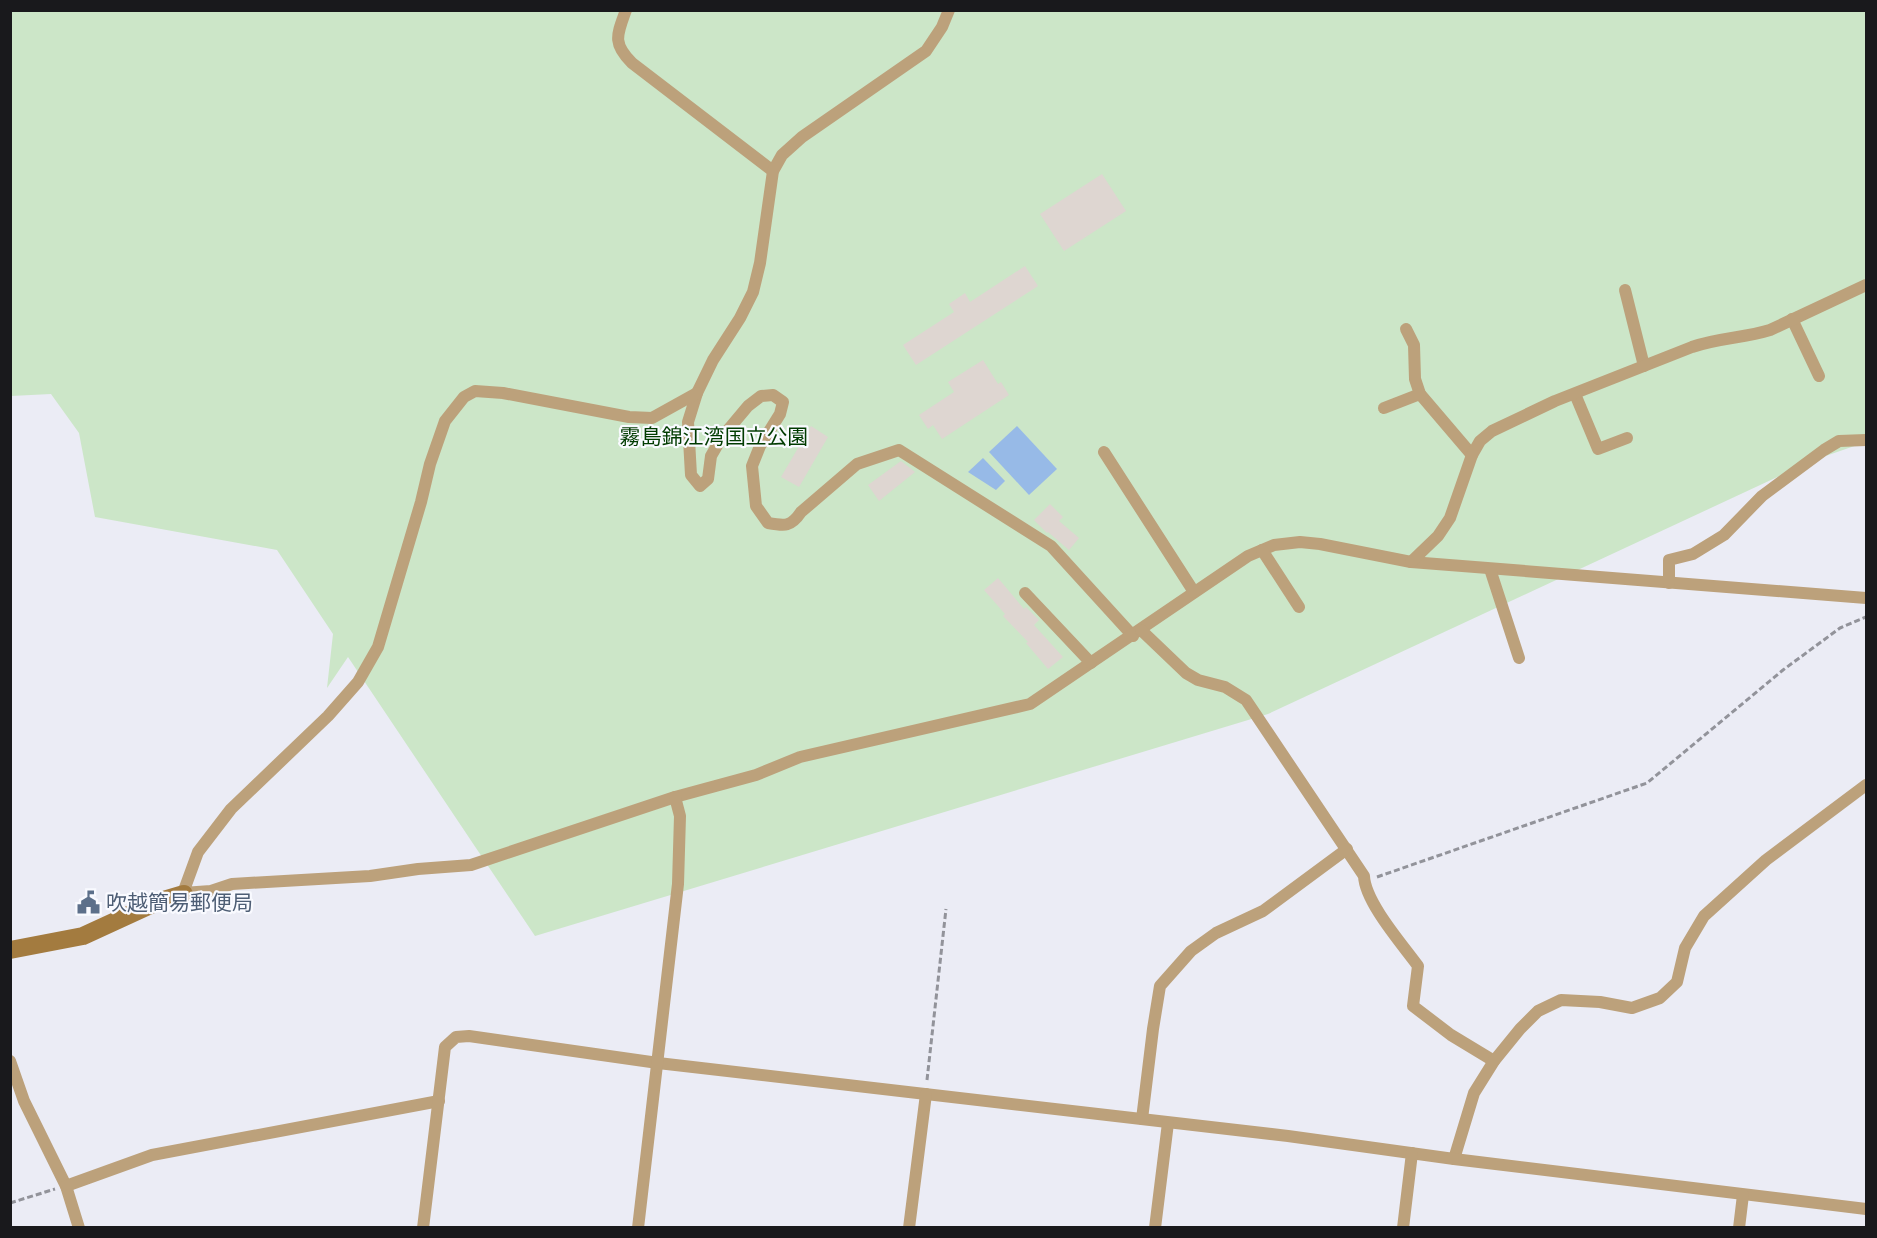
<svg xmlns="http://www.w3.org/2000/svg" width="1877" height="1238" font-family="'Fira Sans Condensed','Noto Sans JP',sans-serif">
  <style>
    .green { fill: #cce6c8 }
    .water { fill: #97bae7 }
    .building { fill: #ded6d1 }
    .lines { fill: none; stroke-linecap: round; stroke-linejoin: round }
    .path { stroke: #92939a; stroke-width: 3; stroke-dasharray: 6 3; stroke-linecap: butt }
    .street { stroke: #bca17b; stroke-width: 12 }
    .secondary { stroke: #a37b3f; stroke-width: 18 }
    .labels { text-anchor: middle; stroke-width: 4.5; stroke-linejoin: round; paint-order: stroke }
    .park-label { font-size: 21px; fill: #003b00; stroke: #f9faff }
    .service-label { font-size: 21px; fill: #4e5e75; stroke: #f9faff; text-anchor: start }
  </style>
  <rect width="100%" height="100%" fill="#ebecf5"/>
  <polygon class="green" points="10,11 1866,11 1866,442 1814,460 1268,714 535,936 348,657 327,688 333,634 277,550 95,517 79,433 51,394 11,396"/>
  <g class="water">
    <polygon points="1017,426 1057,469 1029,495 989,452"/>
    <polygon points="983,458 1005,481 996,490 968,472"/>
  </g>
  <g class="building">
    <polygon points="1102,174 1126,211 1064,251 1040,214"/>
    <polygon points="1025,266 1038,286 916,365 903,345 954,312 949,304 965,293 970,302"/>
    <polygon points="983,360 998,384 1001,382 1009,395 942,439 933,425 928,429 919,415 954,392 948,382"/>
    <polygon points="811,426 828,437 799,487 781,477"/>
    <polygon points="901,461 915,472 879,501 868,485"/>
    <polygon points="1050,504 1063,517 1059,521 1079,538 1069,550 1048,532 1047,533 1034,520"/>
    <polygon points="998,578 1024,609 1026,607 1039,620 1034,625 1063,657 1048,669 1026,643 1028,642 1003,616 1005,614 984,590"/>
  </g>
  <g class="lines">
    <g class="path">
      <polyline points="1377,877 1647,783 1783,670 1840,628 1866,617"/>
      <polyline points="927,1080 946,909"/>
      <polyline points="10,1203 55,1189"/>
    </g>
    <g class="street">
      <path d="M626 10C617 35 612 43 632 63L773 171"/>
      <path d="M949 10 942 27 926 51 802 137 782 155 773 171 760 263 753 292 740 318 713 360 697 393 688 422 691 475 700 486 708 479 711 456 722 437 748 406 761 396 773 395 783 402 780 414 760 446 752 466 756 506 768 523C785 526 791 527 801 512L857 464 899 450 1051 546 1133 636"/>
      <polyline points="1625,290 1644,366"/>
      <polyline points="1792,319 1819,376"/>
      <polyline points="1406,329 1414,345 1415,379 1420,394 1472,455"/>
      <polyline points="697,393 652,418 629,417 503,393 475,391 464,397 445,421 430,464 421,502 378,647 358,682 328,716 231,809 198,852 183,893 211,891 232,884 370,876 418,869 471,865 675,797 756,775 800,757 1030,704 1248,556 1274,545 1300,542 1320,544 1411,562 1866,598"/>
      <polyline points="1575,394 1598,449 1627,438"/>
      <polyline points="1384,408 1420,394"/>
      <polyline points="1104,452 1194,592"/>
      <polyline points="1262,550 1299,607"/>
      <path d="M1411 562 1438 536 1450 518 1472 455 1480 441 1492 431 1555 401 1692 347C1717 338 1744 338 1770 330L1866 285"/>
      <polyline points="1490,569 1519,658"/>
      <polyline points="1669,583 1669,560 1693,554 1724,535 1762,496 1824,450 1839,441 1866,440"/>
      <polyline points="1025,593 1091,663"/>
      <path d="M1141 630 1186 673 1198 680 1225 687 1246 700 1364 876C1365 902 1402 944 1418 966L1413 1006 1451 1035 1494 1061"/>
      <polyline points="10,1061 24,1101 66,1186 79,1228"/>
      <polyline points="1142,1119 1153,1029 1160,986 1191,951 1216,933 1263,911 1347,849"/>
      <polyline points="1454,1159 1474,1093 1494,1061 1520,1029 1538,1011 1561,1000 1600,1002 1632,1008 1660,998 1677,982 1685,948 1704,916 1766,860 1866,785"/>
      <polyline points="66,1186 152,1155 439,1101"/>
      <polyline points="423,1228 445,1047 456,1037 469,1036 658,1063 1288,1136 1454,1159 1866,1209"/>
      <polyline points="638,1228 678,884 680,816 675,797"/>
      <polyline points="909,1228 926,1094"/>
      <polyline points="1155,1228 1168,1123"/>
      <polyline points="1403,1228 1412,1153"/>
      <polyline points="1739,1228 1743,1195"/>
    </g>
    <polyline class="secondary" points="10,950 83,936 157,902 184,894"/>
  </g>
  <defs>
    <symbol id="civic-bare" viewBox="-9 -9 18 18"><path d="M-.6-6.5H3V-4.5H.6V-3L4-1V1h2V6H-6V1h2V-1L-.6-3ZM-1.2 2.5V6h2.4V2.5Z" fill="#5c6f8a" stroke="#f9faff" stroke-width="2.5" paint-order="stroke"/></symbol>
  </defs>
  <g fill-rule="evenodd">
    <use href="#civic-bare" x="72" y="886" width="33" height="33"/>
  </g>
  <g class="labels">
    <g class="park-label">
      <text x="714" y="444">霧島錦江湾国立公園</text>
    </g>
    <g class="service-label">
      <text x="106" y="910">吹越簡易郵便局</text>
    </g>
  </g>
  <rect width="1877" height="1238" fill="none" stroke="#19191c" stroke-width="24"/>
</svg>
